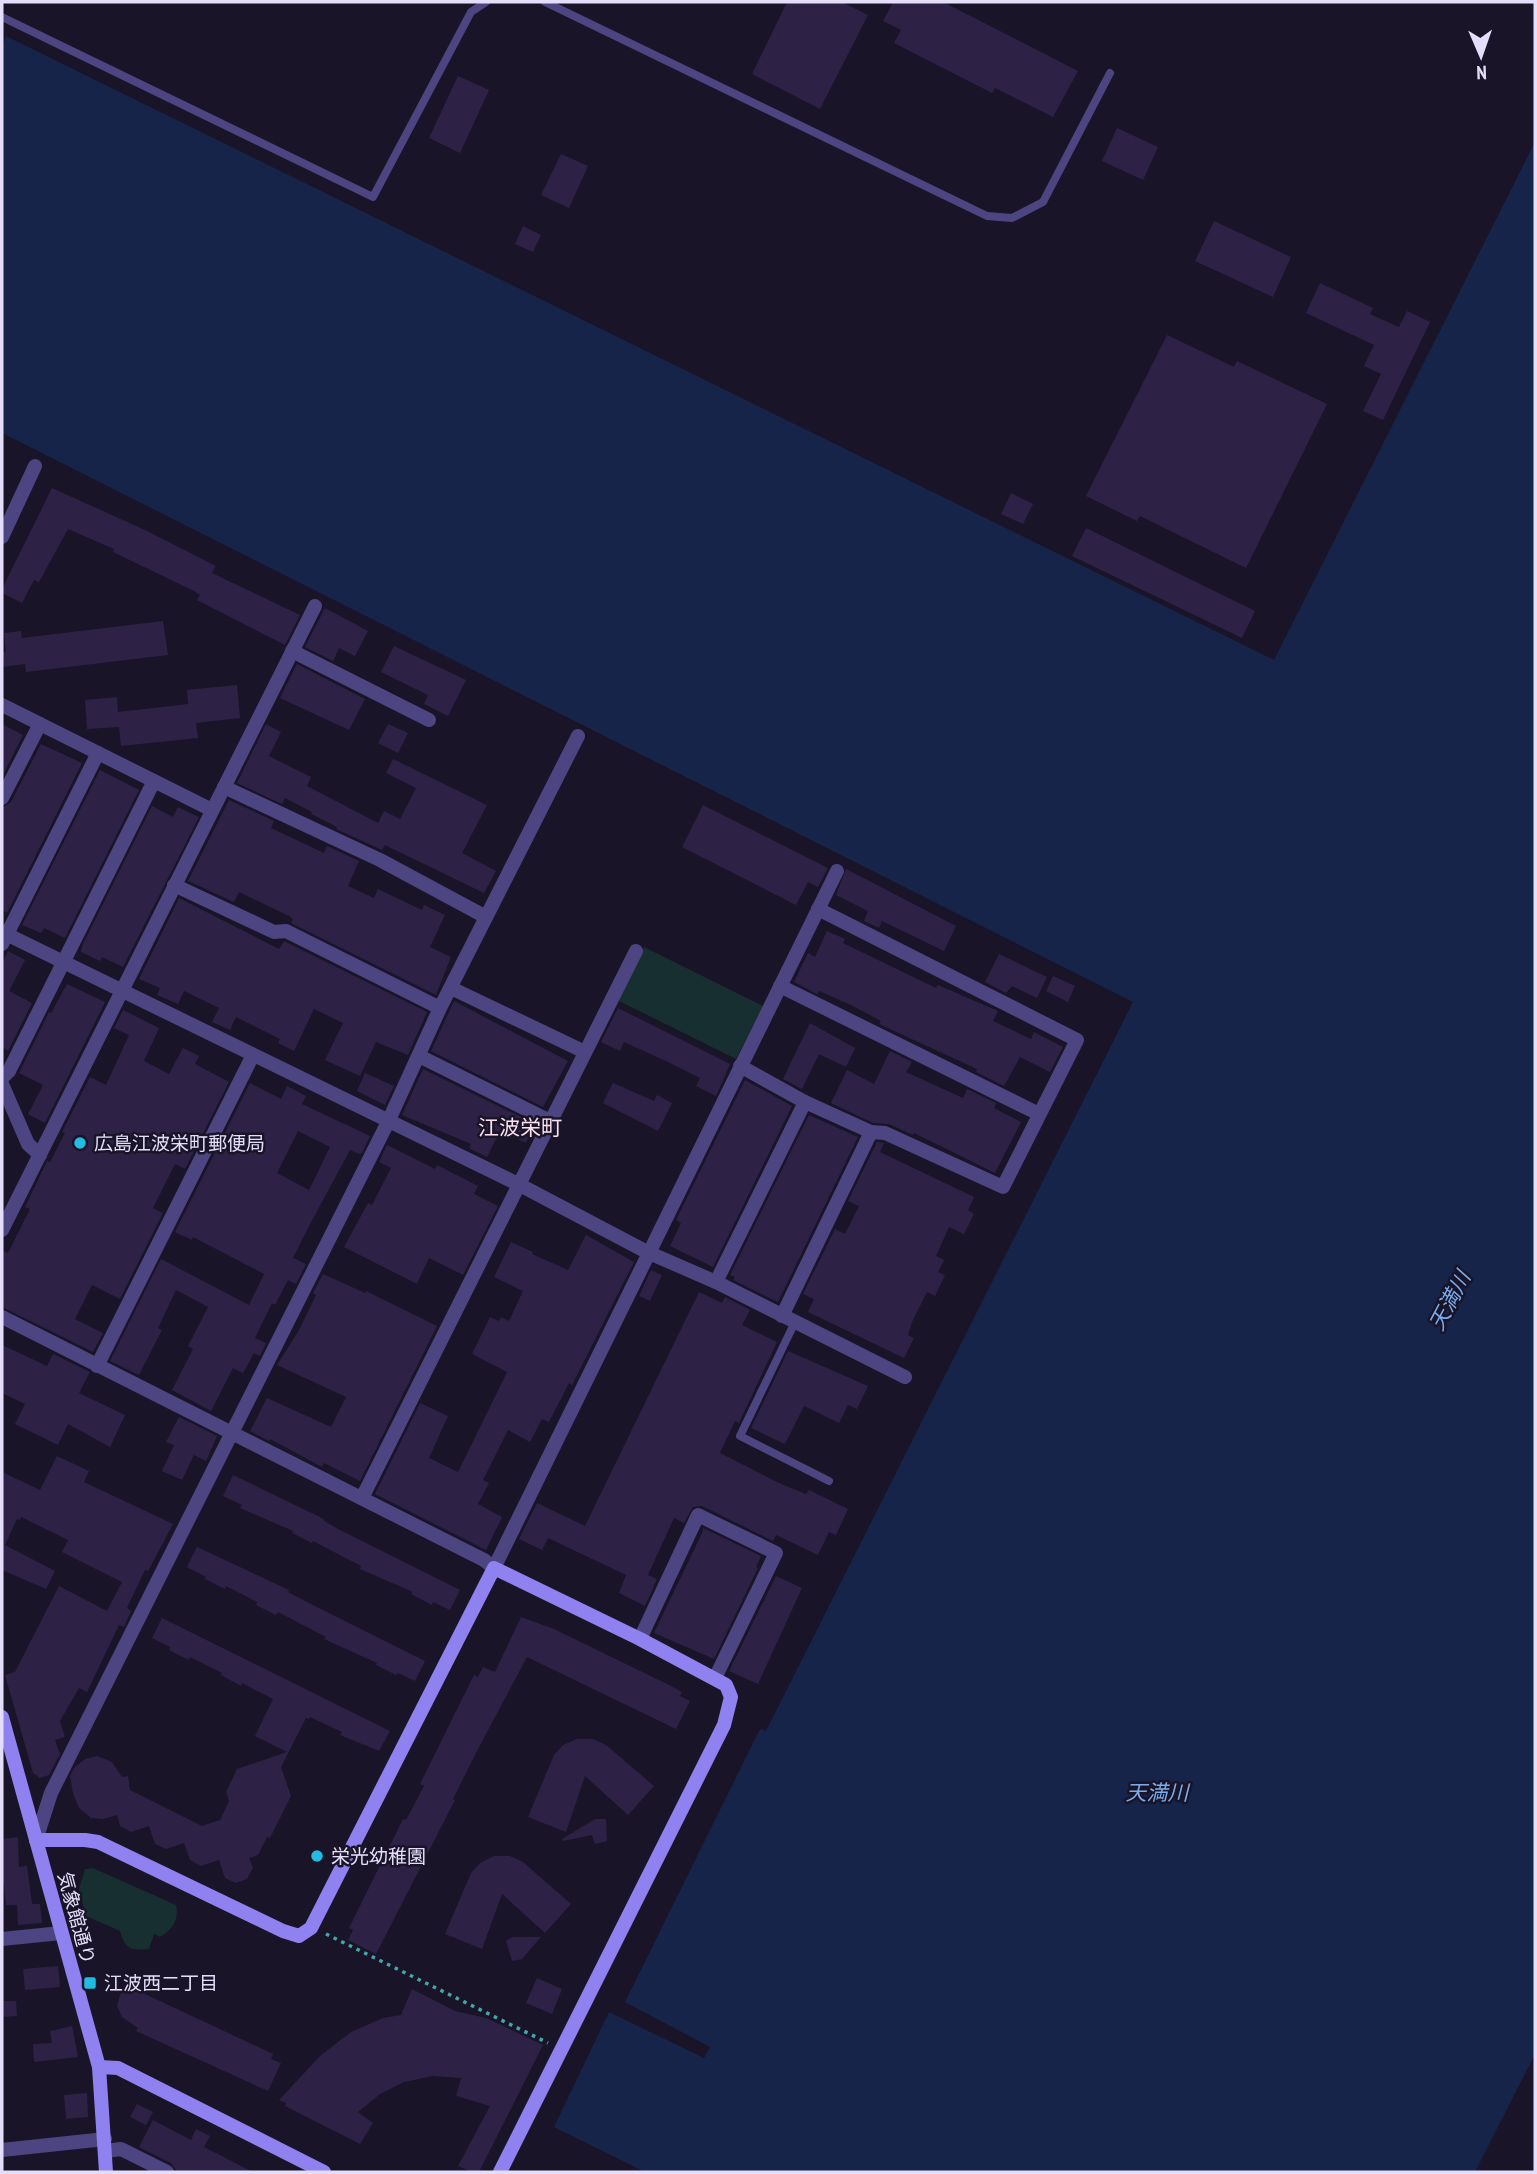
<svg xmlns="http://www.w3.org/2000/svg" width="1537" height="2174" font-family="'PT Sans Narrow','Noto Sans JP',sans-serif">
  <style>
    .green { fill: #172f31 }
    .water { fill: #162449 }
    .building { fill: #2d2246; fill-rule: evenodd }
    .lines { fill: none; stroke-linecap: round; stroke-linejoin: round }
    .path { stroke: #40a8ad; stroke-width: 3.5; stroke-dasharray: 3.5 5; stroke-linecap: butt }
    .lane { stroke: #4d4581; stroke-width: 8 }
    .street { stroke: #4d4581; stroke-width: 14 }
    .secondary { stroke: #8f81ef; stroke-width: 14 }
    .poi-dot { fill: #22bce3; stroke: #191427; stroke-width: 2.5 }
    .labels { text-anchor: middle; stroke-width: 5; stroke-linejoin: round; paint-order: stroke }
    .poi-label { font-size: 19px; fill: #e5defb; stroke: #191427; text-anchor: start }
    .street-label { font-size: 19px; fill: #e5defb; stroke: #191427 }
    .neighbourhood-label { font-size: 21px; fill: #fbe0ee; stroke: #191427 }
    .water-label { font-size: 21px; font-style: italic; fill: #79acee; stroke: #191427 }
  </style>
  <rect width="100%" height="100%" fill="#191427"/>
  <g class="green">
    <polygon points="644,947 763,1006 736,1059 617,1000"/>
    <path d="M93 1868 176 1905C179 1920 173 1929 160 1937L154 1934 149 1949C131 1951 125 1949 120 1931L86 1916 79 1889 85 1869Z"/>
  </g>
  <polygon class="water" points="6,36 1274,660 1535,142 1535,2054 1475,2172 645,2172 554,2127 609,2012 704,2058 710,2047 625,2002 760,1729 766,1731 1133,1002 2,433 2,46"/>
  <g class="building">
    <polygon points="787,2 842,2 868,15 820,109 752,74"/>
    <polygon points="893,2 943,2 1078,71 1053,117 995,88 992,93 894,43 901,30 883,21"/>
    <polygon points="458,76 489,90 460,153 429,138"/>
    <polygon points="1117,128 1158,147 1143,180 1102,161"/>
    <polygon points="561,154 588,166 569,208 541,195"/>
    <polygon points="1214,221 1291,257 1273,297 1195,261"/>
    <polygon points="523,226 541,235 533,252 515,244"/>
    <polygon points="1320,283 1373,308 1370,314 1399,327 1407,311 1430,322 1383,420 1363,411 1381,374 1364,366 1374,345 1306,313"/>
    <polygon points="1167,335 1234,367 1237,361 1327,404 1246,568 1140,516 1137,521 1086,496"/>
    <polygon points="52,488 145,530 216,566 212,573 300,615 285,645 197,600 200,595 194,591 113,552 114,549 68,529 39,582 34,580 22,603 2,593 2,589"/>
    <polygon points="1011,493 1033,504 1023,524 1001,514"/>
    <polygon points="1086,528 1255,611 1242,638 1072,556"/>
    <polygon points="325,608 368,631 355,656 339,648 333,661 305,647"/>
    <polygon points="163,621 168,655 26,672 25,664 2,667 2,652 6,652 4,633 21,631 22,638"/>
    <polygon points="394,646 466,680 448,716 424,704 428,695 381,672"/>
    <polygon points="297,664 365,699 349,730 280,698"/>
    <polygon points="237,685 240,718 196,723 198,738 121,746 119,727 87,729 85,700 117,697 118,712 188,704 187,690"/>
    <polygon points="2,724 23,735 2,777"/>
    <polygon points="266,724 281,732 269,756 311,777 307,786 378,823 384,811 400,819 416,788 386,773 393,759 487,805 462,853 496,871 484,893 385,845 382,850 336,829 337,827 311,814 312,812 285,798 282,804 237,783"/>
    <polygon points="388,724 408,733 398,753 378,743"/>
    <polygon points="41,744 82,763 7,913 2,910 2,808 11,802"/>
    <polygon points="100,770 139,790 65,938 44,928 41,933 22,925"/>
    <polygon points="229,800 274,821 271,828 324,853 327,846 359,861 348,886 374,898 378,889 422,910 424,905 445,915 430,947 451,957 436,995 291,923 293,919 289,916 239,892 234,902 188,881"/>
    <polygon points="703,805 828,868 818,887 808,882 796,905 682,847"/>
    <polygon points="152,806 173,817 178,807 199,817 123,967 102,957 100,961 81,952 82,946"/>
    <polygon points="846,869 956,926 944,951 882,921 879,928 864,921 868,911 836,895"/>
    <polygon points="179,898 279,949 284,941 427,1012 408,1055 376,1042 360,1076 325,1060 343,1023 314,1009 294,1051 278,1043 280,1039 236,1017 230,1030 212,1022 219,1008 184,991 178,1004 157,995 160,988 139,979"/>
    <polygon points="827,931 845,939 843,943 936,988 938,985 998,1011 993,1021 1031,1039 1034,1032 1063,1047 1050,1072 1020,1057 1004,1086 976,1072 977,1069 879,1024 881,1021 851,1005 819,991 817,994 794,982 808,953 815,957"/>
    <polygon points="8,951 25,960 9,991 32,1003 8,1051 2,1047 2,964"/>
    <polygon points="999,954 1047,977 1037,998 1012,986 1006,993 985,982"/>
    <polygon points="1053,976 1075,986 1068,1002 1046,991"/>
    <polygon points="67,984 105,1002 45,1123 28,1114 43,1085 19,1073 49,1012 51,1013"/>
    <polygon points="454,1001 568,1061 543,1107 431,1051"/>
    <polygon points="618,1008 730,1064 716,1096 696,1086 700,1078 668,1062 624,1042 620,1051 601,1042"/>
    <polygon points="123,1010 159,1028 144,1061 169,1074 183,1048 199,1056 195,1064 229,1082 185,1169 175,1164 153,1208 163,1213 120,1299 92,1285 75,1319 103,1333 93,1352 2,1307 2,1250 8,1253 30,1209 25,1207 47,1161 50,1162 65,1133 62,1132 90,1077 106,1085 129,1035 114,1028"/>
    <polygon points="810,1023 855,1048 846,1067 819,1054 802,1089 783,1079"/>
    <polygon points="890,1051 912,1062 906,1072 963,1098 967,1089 996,1103 994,1108 1021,1122 995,1173 914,1133 913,1135 889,1124 873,1123 831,1103 847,1070 874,1084"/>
    <polygon points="423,1069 535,1124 526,1143 500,1131 487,1157 469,1148 471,1144 402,1115"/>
    <polygon points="365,1073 394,1086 385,1105 357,1091"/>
    <polygon points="745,1080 792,1106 713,1267 670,1246 681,1223 676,1220"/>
    <path d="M250 1083 281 1099 287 1086 306 1096 302 1104 370 1136 362 1153 359 1154 350 1150 308 1228 293 1258 306 1264 296 1284 288 1280 275 1305 272 1303 255 1338 266 1343 260 1356 254 1353 243 1373 233 1368 211 1411 172 1390 193 1349 188 1346 208 1307 176 1290 158 1328 162 1330 139 1375 110 1361 161 1259 249 1305 264 1274 193 1237 192 1240 175 1232ZM298 1131 330 1147 309 1190 277 1173Z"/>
    <polygon points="613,1083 654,1101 657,1095 672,1103 658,1131 603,1103"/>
    <polygon points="809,1115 858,1137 778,1302 733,1280 735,1277 730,1275"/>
    <polygon points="877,1142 884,1143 880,1152 974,1197 968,1210 974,1214 964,1234 949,1227 936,1256 944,1260 938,1272 945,1275 935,1296 927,1292 912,1322 908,1335 914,1338 904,1358 808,1312 814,1299 803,1294 835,1229 845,1234 859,1206 848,1201"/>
    <polygon points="387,1145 435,1169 437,1165 478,1186 474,1194 498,1206 463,1275 429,1258 417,1284 344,1247 368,1203 372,1205 391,1168 379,1162"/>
    <polygon points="586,1235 634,1262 572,1385 569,1383 549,1422 542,1419 530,1442 508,1430 483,1480 489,1483 478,1504 502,1517 486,1550 375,1494 420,1403 448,1416 429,1458 458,1472 507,1372 472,1354 490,1317 499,1321 501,1317 509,1321 523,1291 494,1277 511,1242 533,1252 532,1254 568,1270"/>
    <polygon points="651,1270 662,1275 650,1301 639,1296"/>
    <polygon points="323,1274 365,1293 366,1291 437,1326 360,1481 324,1463 322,1467 270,1439 269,1441 250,1431 267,1398 331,1427 346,1397 277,1365 299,1330 316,1295 313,1293"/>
    <polygon points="699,1292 722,1303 725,1297 750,1310 742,1325 777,1342 739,1423 735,1421 720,1453 779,1483 806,1494 809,1490 848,1509 836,1535 829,1532 818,1555 776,1535 773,1541 702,1506 693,1507 684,1523 674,1518 648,1575 657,1579 645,1606 619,1593 626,1575 548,1538 542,1550 519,1539 537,1503 585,1526"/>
    <polygon points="2,1345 47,1366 53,1354 90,1372 79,1393 125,1415 110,1447 68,1424 58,1445 15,1424 25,1404 2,1393"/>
    <polygon points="788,1351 868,1386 857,1409 848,1405 839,1423 804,1406 785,1444 751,1428"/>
    <polygon points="179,1417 217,1436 206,1461 194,1455 182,1480 162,1471 174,1445 166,1442"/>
    <polygon points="57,1456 89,1471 84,1482 173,1524 148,1571 145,1570 127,1608 131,1611 124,1627 119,1625 87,1692 79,1688 60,1721 65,1737 55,1740 60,1754 49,1775 40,1778 33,1773 5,1675 15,1672 59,1586 107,1611 122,1582 62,1552 68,1540 21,1517 20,1520 17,1519 5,1545 55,1571 46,1589 2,1570 2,1472 40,1490"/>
    <polygon points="233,1475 324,1519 324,1521 340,1530 460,1590 450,1610 433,1602 432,1605 411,1594 413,1592 360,1569 361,1566 313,1541 312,1543 292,1533 293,1531 240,1508 242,1505 223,1496"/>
    <polygon points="703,1528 761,1556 756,1567 758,1568 714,1659 654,1633 703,1531"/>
    <polygon points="197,1547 289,1590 288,1592 305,1601 425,1661 415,1681 398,1673 396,1675 376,1665 377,1663 324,1639 326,1637 278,1612 276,1615 256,1605 257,1602 226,1586 225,1589 205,1579 206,1577 187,1567"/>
    <polygon points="776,1576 802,1588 758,1684 729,1671"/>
    <polygon points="521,1617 554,1629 669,1685 682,1692 680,1696 690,1701 676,1729 527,1657 478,1749 453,1799 455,1800 376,1954 348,1940 353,1930 349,1928 403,1819 406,1820 424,1786 420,1784 474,1675 478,1677 483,1667 495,1672"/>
    <polygon points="162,1618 390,1731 379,1751 340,1735 342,1732 310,1717 309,1719 306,1718 281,1767 291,1796 270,1838 267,1837 258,1855 249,1858 253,1868 247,1879 236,1883 225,1878 219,1860 201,1866 190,1860 184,1843 166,1849 155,1844 149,1826 131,1832 120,1826 117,1815 103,1819 91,1818 79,1808 73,1793 70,1776 75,1767 85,1759 97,1756 112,1762 122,1777 128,1776 130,1790 202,1826 220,1820 229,1801 226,1792 237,1769 287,1752 255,1736 273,1699 242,1683 241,1686 221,1675 222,1673 190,1657 189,1660 169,1650 170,1647 152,1638"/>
    <polygon points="577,1739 593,1739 606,1745 654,1786 628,1815 585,1776 566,1832 528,1817 554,1755 563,1745"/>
    <polygon points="595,1819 606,1819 607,1841 595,1844 592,1835 563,1841 562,1839"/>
    <polygon points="18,1837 19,1867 27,1866 32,1904 40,1904 42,1923 18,1925 17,1905 6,1905 4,1884 2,1884 2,1839"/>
    <polygon points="494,1856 510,1856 523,1862 571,1904 545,1933 502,1894 482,1949 445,1934 471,1873 480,1863"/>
    <polygon points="512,1937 541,1937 522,1959 512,1961 506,1941"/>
    <polygon points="58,1966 60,1987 25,1990 23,1969"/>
    <polygon points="537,1978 562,1989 552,2014 526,2003"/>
    <polygon points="136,1986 150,1989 145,1994 273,2054 271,2059 281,2063 268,2091 136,2031 138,2028 122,2017 117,2006 120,1995 124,1990"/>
    <polygon points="412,1989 455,2011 486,2018 543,2045 479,2172 471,2172 458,2166 490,2106 456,2096 461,2078 433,2076 404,2082 380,2094 358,2112 373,2123 360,2144 285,2106 286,2103 279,2100 320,2056 351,2032 383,2018 401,2015"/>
    <polygon points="2,2001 16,2001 17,2016 2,2017"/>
    <polygon points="72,2026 78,2057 34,2062 33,2044 52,2043 50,2031"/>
    <polygon points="87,2093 88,2117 66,2119 64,2095"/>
    <polygon points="137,2104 153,2112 146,2125 130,2117"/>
    <polygon points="153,2120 191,2140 196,2129 210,2136 204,2147 253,2172 177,2172 171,2163 139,2147"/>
  </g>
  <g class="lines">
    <polyline class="path" points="326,1934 548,2043"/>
    <g class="lane">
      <polyline points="545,2 987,216 1012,218 1043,202 1110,73"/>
      <polyline points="2,17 373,197 471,12 486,2"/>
      <polyline points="795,1322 740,1436 829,1481"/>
    </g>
    <g class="street">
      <polyline points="2,537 35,466"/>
      <polyline points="292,651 429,720"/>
      <polyline points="2,705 212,810"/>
      <polyline points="224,787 380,860 486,917"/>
      <polyline points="2,798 40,724"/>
      <polyline points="174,885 274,932 286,931 440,1008"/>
      <polyline points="818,909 1077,1040 1003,1187 885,1133 871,1132"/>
      <polyline points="2,932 518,1184 647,1252 716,1282 905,1377"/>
      <polyline points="2,944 98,753"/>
      <polyline points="780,986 1039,1114"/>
      <polyline points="451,988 585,1052"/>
      <polyline points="419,1056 550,1121"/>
      <polyline points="740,1066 805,1102 871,1132 782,1316"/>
      <polyline points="2,1078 9,1071 154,781"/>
      <polyline points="2,1084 28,1144 40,1155"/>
      <polyline points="2,1230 315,606"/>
      <polyline points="716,1282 805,1102"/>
      <polyline points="2,1317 484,1560 494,1568 837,871"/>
      <polyline points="97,1366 253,1055"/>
      <polyline points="362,1498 636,951"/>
      <polyline points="640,1639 698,1515 776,1553 715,1678"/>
      <polyline points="36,1840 51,1793 388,1122 440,1008 578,736"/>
      <polyline points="2,1939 61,1933"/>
      <polyline points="2,2150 105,2139"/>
      <polyline points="105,2151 121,2149 167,2172"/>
    </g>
    <g class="secondary">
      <polyline points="2,1717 99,2067 106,2172"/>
      <polyline points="36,1840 85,1840 98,1842 283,1931 299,1936 311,1928 494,1568 640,1639 726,1685 731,1697 724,1725 500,2172"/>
      <polyline points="99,2067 118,2068 324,2172"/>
    </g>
  </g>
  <g class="poi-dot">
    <circle cx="80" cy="1143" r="7"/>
    <circle cx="317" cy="1856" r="7"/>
    <rect x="83" y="1976" width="14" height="14" rx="3.5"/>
  </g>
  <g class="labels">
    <g class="poi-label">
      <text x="94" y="1150">広島江波栄町郵便局</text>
      <text x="331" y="1863">栄光幼稚園</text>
      <text x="104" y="1990">江波西二丁目</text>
    </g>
    <g class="street-label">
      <text transform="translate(77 1918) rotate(75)" y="7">気象館通り</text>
    </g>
    <g class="neighbourhood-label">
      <text x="520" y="1135">江波栄町</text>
    </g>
    <g class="water-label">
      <text transform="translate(1450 1301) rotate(-62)" y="7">天満川</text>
      <text x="1157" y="1800">天満川</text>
    </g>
  </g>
  <rect width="1537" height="2174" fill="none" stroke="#e5defb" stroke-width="7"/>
  <g transform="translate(1481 56) rotate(178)" stroke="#191427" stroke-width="5" paint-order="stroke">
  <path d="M0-5L12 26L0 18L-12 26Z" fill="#e5defb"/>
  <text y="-10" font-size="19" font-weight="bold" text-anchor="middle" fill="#e5defb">N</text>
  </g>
</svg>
